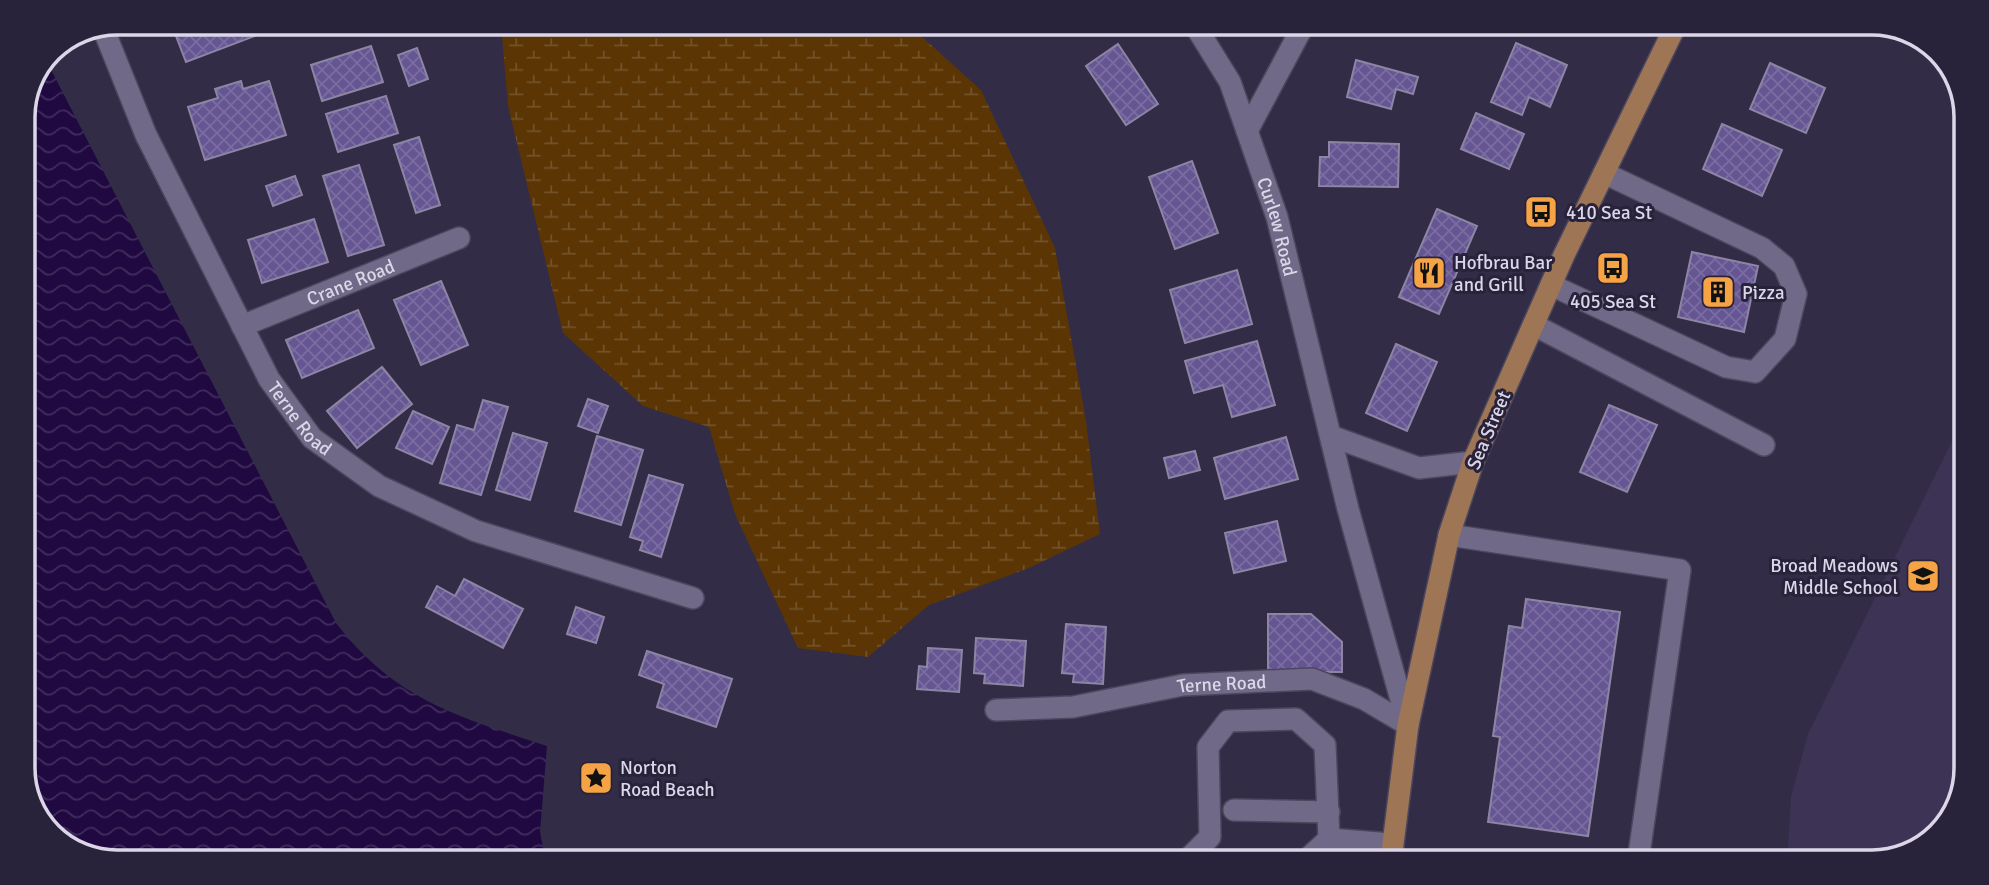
<svg xmlns="http://www.w3.org/2000/svg" width="1989" height="885" font-family="Signika,sans-serif">
  <style>
    .built { fill: #3d3455 }
    .wetland { fill: url(#wetland-marsh) }
    .water { fill: url(#water-waves) }
    .building { fill: url(#building-cross-hatch); stroke: #8c85a4; stroke-width: 2 }
    .lines { fill: none; stroke-linecap: round; stroke-linejoin: round }
    .minor-casing { stroke: #4c475d; stroke-width: 24 }
    .major-casing { stroke: #4c475d; stroke-width: 24 }
    .minor { stroke: #706a88; stroke-width: 21 }
    .major { stroke: #9f7655; stroke-width: 21 }
    .labels { text-anchor: middle; stroke-width: 6; stroke-linejoin: round; paint-order: stroke }
    .poi-label { font-size: 19px; fill: #dbd7e8; stroke: #28223b; text-anchor: start }
    .street-label { font-size: 19px; fill: #dbd7e8; stroke: #28223b }
    .rim { fill: none; stroke: #dbd7e8; stroke-width: 3.5 }
  </style>
  <defs>
    <pattern id="wetland-marsh" width="20" height="14" patternUnits="userSpaceOnUse" patternTransform="scale(1.75)"><rect width="20" height="14" fill="#5b3504"/><path d="M1 5h8M5 5V1M11 12h8M15 12V8" fill="none" stroke="#725229"/></pattern>
    <pattern id="water-waves" width="16" height="10" patternUnits="userSpaceOnUse" patternTransform="scale(1.75)"><rect width="16" height="10" fill="#1f0940"/><path d="M0 5q4-4 8 0t8 0" fill="none" stroke="#3f2c5c"/></pattern>
    <pattern id="building-cross-hatch" width="8" height="8" patternUnits="userSpaceOnUse" patternTransform="scale(1.75)"><rect width="8" height="8" fill="#655592"/><path d="M0 0l8 8M0 8l8-8" fill="none" stroke="#7a6da1"/></pattern>
  </defs>
  <rect width="100%" height="100%" fill="#322c46"/>
  <polygon class="built" points="1963,419 1959,805 1924,847 1888,847 1825,862 1787,862 1791,797 1808,734"/>
  <polygon class="wetland" points="501,24 910,26 981,90 1055,248 1086,421 1100,534 1029,568 929,605 868,657 798,648 735,514 709,427 643,406 563,333 508,106"/>
  <path class="water" d="M46 60 336 623C395 700 459 717 547 746L540 832 545 857 80 855 42 825 23 775V111Z"/>
  <g class="building">
    <polygon points="171,23 256,23 260,34 186,62"/>
    <polygon points="1516,43 1567,65 1550,107 1529,97 1522,115 1491,102"/>
    <polygon points="1118,44 1158,104 1126,125 1086,66"/>
    <polygon points="371,46 383,82 322,101 311,65"/>
    <polygon points="417,48 428,79 409,86 398,55"/>
    <polygon points="1356,60 1418,77 1413,94 1396,89 1391,109 1347,97"/>
    <polygon points="1770,63 1825,88 1806,133 1750,109"/>
    <polygon points="241,81 243,89 269,81 286,135 205,160 188,107 218,98 215,89"/>
    <polygon points="386,96 398,133 338,152 326,114"/>
    <polygon points="1476,113 1524,134 1509,169 1461,149"/>
    <polygon points="1722,124 1782,150 1762,196 1703,169"/>
    <polygon points="419,137 440,205 416,213 394,145"/>
    <polygon points="1329,142 1399,144 1398,187 1319,186 1320,157 1329,157"/>
    <polygon points="1192,161 1218,233 1175,249 1149,177"/>
    <polygon points="359,165 384,245 348,256 323,176"/>
    <polygon points="295,176 302,195 273,206 266,186"/>
    <polygon points="1437,209 1477,226 1439,314 1399,297"/>
    <polygon points="314,219 328,262 262,283 248,240"/>
    <polygon points="1692,252 1758,266 1744,332 1678,317"/>
    <polygon points="1237,270 1252,324 1185,343 1170,290"/>
    <polygon points="441,281 468,345 421,365 394,300"/>
    <polygon points="358,310 374,348 302,378 286,340"/>
    <polygon points="1257,341 1275,405 1232,417 1223,385 1194,393 1185,361"/>
    <polygon points="1396,344 1437,362 1407,431 1366,413"/>
    <polygon points="382,367 412,404 357,448 327,411"/>
    <polygon points="588,399 608,406 598,433 578,426"/>
    <polygon points="483,400 508,407 481,495 440,483 457,425 474,430"/>
    <polygon points="1609,405 1657,425 1627,492 1580,472"/>
    <polygon points="413,411 449,427 432,464 396,448"/>
    <polygon points="513,433 547,443 530,500 496,490"/>
    <polygon points="597,436 643,450 621,525 575,511"/>
    <polygon points="1286,437 1298,479 1225,499 1214,458"/>
    <polygon points="1195,451 1200,470 1169,478 1164,458"/>
    <polygon points="649,475 683,485 661,557 640,550 643,541 630,537"/>
    <polygon points="1277,521 1286,561 1234,573 1225,533"/>
    <polygon points="464,579 523,609 503,648 426,607 437,586 455,596"/>
    <polygon points="1526,599 1620,612 1588,836 1488,822 1500,737 1493,736 1509,626 1522,628"/>
    <polygon points="576,607 604,617 596,643 567,634"/>
    <polygon points="1268,614 1311,614 1342,642 1342,672 1268,672"/>
    <polygon points="1066,624 1106,627 1103,684 1073,682 1074,674 1062,673"/>
    <polygon points="976,638 1026,641 1023,686 984,683 985,674 974,673"/>
    <polygon points="928,648 962,650 959,692 917,689 919,666 927,667"/>
    <polygon points="647,651 732,679 716,727 657,707 664,684 639,675"/>
  </g>
  <g class="lines">
    <defs>
      <g id="minor">
        <path id="s1" d="M1196 27 1230 82 1277 217 1348 509 1408 725"/>
        <path id="s2" d="M103 28 146 135 269 379 312 438 379 486 476 531 693 598"/>
        <polyline points="1247,131 1302,28"/>
        <polyline points="1551,285 1726,367 1755,372 1785,339 1796,294 1784,266 1762,248 1604,173"/>
        <polyline points="1534,325 1764,445"/>
        <path id="s3" d="M242 326 459 238"/>
        <polyline points="1331,436 1419,468 1473,462"/>
        <polyline points="1449,535 1680,570 1638,861"/>
        <path id="s4" d="M996 710 1073 707 1183 685 1312 679 1364 699 1408 725"/>
        <polyline points="1234,810 1329,812"/>
        <polyline points="1188,859 1210,837 1208,747 1228,721 1296,719 1325,745 1329,839"/>
        <polyline points="1306,860 1329,839 1391,844"/>
      </g>
      <polyline id="major" points="1391,860 1408,725 1449,535 1473,462 1564,255 1674,29"/>
    </defs>
    <use href="#minor" class="minor-casing"/>
    <use href="#major" class="major-casing"/>
    <use href="#minor" class="minor"/>
    <use href="#major" class="major"/>
  </g>
  <defs>
    <symbol id="bus-square" viewBox="-11 -11 22 22"><rect x="-9" y="-9" width="18" height="18" rx="4" fill="#f5a345" stroke="#28223b"/><path d="M-5-6H5V4H4V6H2V4H-2V6H-4V4H-5ZM-3.5-4V0h7V-4ZM-3.5 1.2v1.5H-2V1.2ZM2 1.2v1.5H3.5V1.2Z" fill="#111"/></symbol>
    <symbol id="restaurant-square" viewBox="-11 -11 22 22"><rect x="-9" y="-9" width="18" height="18" rx="4" fill="#f5a345" stroke="#28223b"/><path d="M-5-6h1v4h1v-4h1v4h1v-4h1v5L-1.5 .5V6h-2V.5L-5-1ZM5-6V6H3V1.5H1.5Q1.5-4 5-6Z" fill="#111"/></symbol>
    <symbol id="building-square" viewBox="-11 -11 22 22"><rect x="-9" y="-9" width="18" height="18" rx="4" fill="#f5a345" stroke="#28223b"/><path d="M-4-6H4V6H1V3H-1V6H-4ZM-2.5-4.3h1.7v1.8h-1.7ZM.8-4.3h1.7v1.8H.8ZM-2.5-1h1.7V.8h-1.7ZM.8-1h1.7V.8H.8Z" fill="#111"/></symbol>
    <symbol id="school-square" viewBox="-11 -11 22 22"><rect x="-9" y="-9" width="18" height="18" rx="4" fill="#f5a345" stroke="#28223b"/><path d="M0-5L7-2L0 1L-7-2ZM-4 1L0 2.5L4 1V4Q0 6-4 4Z" fill="#111"/></symbol>
    <symbol id="sight-square" viewBox="-11 -11 22 22"><rect x="-9" y="-9" width="18" height="18" rx="4" fill="#f5a345" stroke="#28223b"/><path d="M0-6L1.8-2.2L6-1.7L2.9 1.2L3.7 5.4L0 3.3L-3.7 5.4L-2.9 1.2L-6-1.7L-1.8-2.2Z" fill="#111"/></symbol>
  </defs>
  <g fill-rule="evenodd">
    <use href="#bus-square" x="1522" y="193" width="38" height="38"/>
    <use href="#bus-square" x="1594" y="249" width="38" height="38"/>
    <use href="#restaurant-square" x="1410" y="254" width="38" height="38"/>
    <use href="#building-square" x="1699" y="273" width="38" height="38"/>
    <use href="#school-square" x="1904" y="557" width="38" height="38"/>
    <use href="#sight-square" x="577" y="759" width="38" height="38"/>
  </g>
  <g class="labels">
    <g class="poi-label">
      <text x="1566" y="219">410 Sea St</text>
      <text x="1454" y="269">Hofbrau Bar<tspan x="1454" dy="22">and Grill</tspan></text>
      <text x="1742" y="299">Pizza</text>
      <text x="1613" y="308" text-anchor="middle">405 Sea St</text>
      <text x="1898" y="572" text-anchor="end">Broad Meadows<tspan x="1898" dy="22">Middle School</tspan></text>
      <text x="620" y="774">Norton<tspan x="620" dy="22">Road Beach</tspan></text>
    </g>
    <g class="street-label">
      <text dy="7" stroke="none"><textPath href="#s1" startOffset="217">Curlew Road</textPath></text>
      <text dy="7" stroke="none"><textPath href="#s3" startOffset="117">Crane Road</textPath></text>
      <text dy="7" stroke="none"><textPath href="#s2" startOffset="439">Terne Road</textPath></text>
      <text transform="translate(1488 430) rotate(-67)" y="7">Sea Street</text>
      <text dy="7" stroke="none"><textPath href="#s4" startOffset="228">Terne Road</textPath></text>
    </g>
  </g>
  <path d="M0 0H1989V885H0ZM117 35H1872A82 82 0 0 1 1954 117V768A82 82 0 0 1 1872 850H117A82 82 0 0 1 35 768V117A82 82 0 0 1 117 35Z" fill="#28223b" fill-rule="evenodd"/>
  <path class="rim" d="M117 35H1872A82 82 0 0 1 1954 117V768A82 82 0 0 1 1872 850H117A82 82 0 0 1 35 768V117A82 82 0 0 1 117 35Z"/>
</svg>
